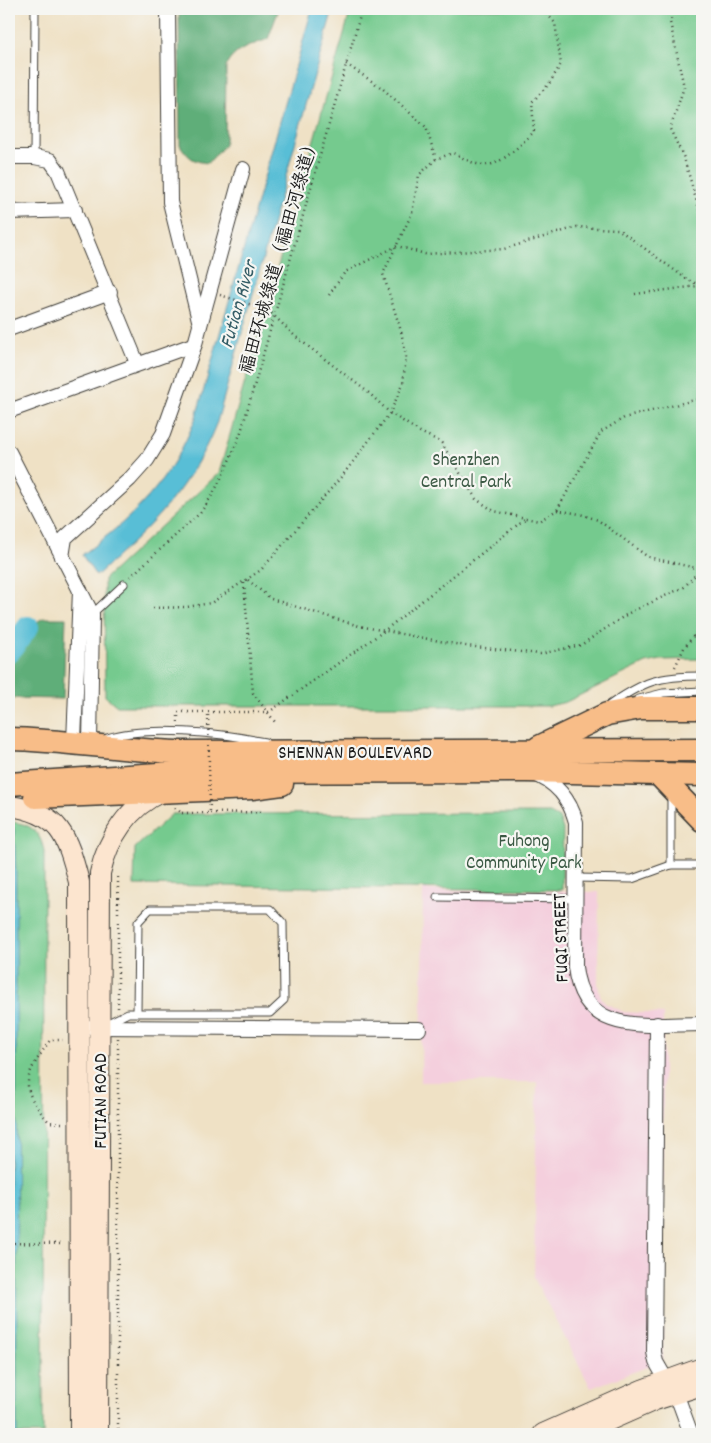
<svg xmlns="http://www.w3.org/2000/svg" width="711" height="1443" font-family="Dekko,'LXGW WenKai TC',sans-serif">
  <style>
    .built { fill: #f4cfdd }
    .green { fill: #74ca8e; stroke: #487355 }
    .forest { fill: #5fae79; stroke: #3e654a }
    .water { fill: #58bed6; stroke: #3a6d79 }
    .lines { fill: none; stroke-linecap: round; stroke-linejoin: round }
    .river { stroke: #58bed6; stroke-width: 22 }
    .lane-casing { stroke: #3c3a35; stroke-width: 9 }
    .street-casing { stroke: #3c3a35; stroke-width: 16 }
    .secondary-casing { stroke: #3c3a35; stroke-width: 22 }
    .primary-casing { stroke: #3c3a35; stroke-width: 25 }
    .path { stroke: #3c3a35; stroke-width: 2.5; stroke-dasharray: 1 4; stroke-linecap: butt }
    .lane { stroke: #fff; stroke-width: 7 }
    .street { stroke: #fff; stroke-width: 14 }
    .secondary { stroke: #fce5cf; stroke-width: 20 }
    .primary { stroke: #f8bd88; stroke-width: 22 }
    .path-bridge { stroke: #3c3a35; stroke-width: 2.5; stroke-dasharray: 1 4; stroke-linecap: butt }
    .labels { text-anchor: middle; stroke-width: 4.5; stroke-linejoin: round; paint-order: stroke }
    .street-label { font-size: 19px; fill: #1c1c1c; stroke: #f6f6f2 }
    .park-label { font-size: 19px; fill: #3b5944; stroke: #f6f6f2 }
    .water-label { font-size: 20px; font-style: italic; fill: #345d66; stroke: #f6f6f2 }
  </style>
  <rect width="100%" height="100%" fill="#f6f6f2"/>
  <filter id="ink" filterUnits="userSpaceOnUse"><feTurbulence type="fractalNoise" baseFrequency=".02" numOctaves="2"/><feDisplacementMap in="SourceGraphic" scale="10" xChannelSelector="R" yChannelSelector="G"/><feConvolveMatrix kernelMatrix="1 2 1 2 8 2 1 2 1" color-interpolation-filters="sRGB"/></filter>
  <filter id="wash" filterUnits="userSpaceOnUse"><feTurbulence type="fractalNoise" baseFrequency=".0096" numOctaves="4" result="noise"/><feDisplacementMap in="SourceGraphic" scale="20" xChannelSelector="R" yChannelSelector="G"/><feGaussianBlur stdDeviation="1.12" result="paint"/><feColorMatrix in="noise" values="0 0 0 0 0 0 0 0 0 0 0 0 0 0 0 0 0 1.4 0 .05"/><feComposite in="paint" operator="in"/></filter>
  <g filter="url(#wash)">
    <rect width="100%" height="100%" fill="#efe1c5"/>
    <polygon class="built" points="423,890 599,892 598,985 600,995 605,1003 624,1012 663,1014 663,1361 591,1388 534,1278 537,1082 421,1082"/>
    <g class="green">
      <polygon points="351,9 702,9 702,659 661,660 646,663 566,702 549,706 117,706 105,696 104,579 219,473"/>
      <polygon points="550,813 559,818 563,829 562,890 134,885 135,848 172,814"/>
      <path d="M9 822C30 823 40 831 44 851L43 1434H9Z"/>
    </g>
    <g class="forest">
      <path d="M179 9H279L268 39C250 46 235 49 226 66L225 145 208 163C193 162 188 157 180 145Z"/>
      <path d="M44 618H66L63 699 9 698C9 691 8 682 9 674 12 655 25 625 44 618Z"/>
    </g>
    <g class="water">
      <path d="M312 9H333L217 422C190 490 149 528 96 576L82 555C136 515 171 481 196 417Z"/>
      <polygon points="9,828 14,828 16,870 17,1434 9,1434"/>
    </g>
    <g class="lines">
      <polyline class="river" points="9,652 28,627"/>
    </g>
  </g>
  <g filter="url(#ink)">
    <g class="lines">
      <defs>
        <g id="lane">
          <polyline points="34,157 35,9"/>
          <polyline points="92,614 124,584"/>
          <polyline points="639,699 663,693 702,691"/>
          <path d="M608 706C644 681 658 676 702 676"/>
          <path d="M107 738C147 725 223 733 265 742"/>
          <polyline points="671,865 671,795"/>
          <polyline points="576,878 632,879 671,865 702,865"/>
          <polyline points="437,897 576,899"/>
          <polyline points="106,1024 128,1013 270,1013 284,1000 283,923 270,909 150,909 138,922 137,1013"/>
        </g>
        <g id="street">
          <polyline points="168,9 170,202 200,324"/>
          <polyline points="9,157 34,157 50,160 58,171 137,363"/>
          <polyline points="9,212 75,210"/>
          <polyline points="9,329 110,292"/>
          <polyline points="9,411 195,344"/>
          <polyline points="9,452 92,614 90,744"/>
          <polyline points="62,557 65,538 130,479 147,460 163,434 195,344 243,169"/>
          <polyline points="74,742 80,590"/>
          <path d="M534 774C556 782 570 800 576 822L575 967C583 1038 648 1024 702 1024"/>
          <polyline points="657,1024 654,1352 656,1362 680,1404 691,1434"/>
          <polyline points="91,1027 419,1029"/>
        </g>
        <g id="secondary">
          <path d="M9 806C60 812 67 836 79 882L80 1434"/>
          <path d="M98 1434 100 873C108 838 129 806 161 792"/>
          <polyline points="543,1434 642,1390 702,1368"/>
          <polyline points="578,1434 655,1400 702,1385"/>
        </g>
        <g id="primary">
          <path d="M9 739C65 740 121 750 177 752L702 750"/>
          <polyline points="539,747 607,714 641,708 702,708"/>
          <polyline points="659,775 702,820"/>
          <polyline points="9,784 188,772 527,771 702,775"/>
          <polyline points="35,797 252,788 282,784"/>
        </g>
      </defs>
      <use href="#lane" class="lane-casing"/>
      <use href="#street" class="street-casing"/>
      <use href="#secondary" class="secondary-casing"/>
      <use href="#primary" class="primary-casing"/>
      <g class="path">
        <polyline points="675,9 670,22 684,87 670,129 684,158 702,220"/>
        <polyline points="346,64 382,88 426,127 436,159"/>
        <polyline points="702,253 699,286 702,294"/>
        <polyline points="635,294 698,286"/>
        <polyline points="220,295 268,310 296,337 369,393 390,413 420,432 441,442 476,499 494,511 539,521 557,510 601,432 624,418 702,398"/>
        <polyline points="329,295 345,272 397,246 425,254 504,249 577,227 618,229 688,280 702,286"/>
        <polyline points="557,510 580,514 598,520 648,557 700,569"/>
        <path d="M130 577 200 513C219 488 229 461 241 432L362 9"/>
        <polyline points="248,580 271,599 359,626 466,646 540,654 581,645 629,613 684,587 702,568"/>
        <polyline points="244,583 253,693 275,722"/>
        <path d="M153 608 187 607 211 603 261 570 342 476 390 413 403 384 406 357 401 331 383 274 412 213 419 175 436 159 453 153C462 157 475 166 486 165 502 165 523 142 534 132L532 102 549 84 561 64 555 23 543 9"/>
        <polyline points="693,636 702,643"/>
        <polyline points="675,667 684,648 702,625"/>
        <polyline points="178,722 178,712 269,712 384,631 526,518"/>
        <polyline points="175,808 182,813"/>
        <polyline points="210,813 263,812"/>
        <polyline points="118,1008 118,873"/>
        <polyline points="118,1038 118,1434"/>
        <path d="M62 1123 49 1122C16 1085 26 1076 50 1040H63"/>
        <polyline points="9,1243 63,1244"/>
      </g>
      <use href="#lane" class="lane"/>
      <use href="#street" class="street"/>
      <use href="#secondary" class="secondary"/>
      <use href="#primary" class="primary"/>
      <polyline class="path-bridge" points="182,813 210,813 208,712"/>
    </g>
  </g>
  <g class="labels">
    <g class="street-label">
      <text transform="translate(278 254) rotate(-74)" y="7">福田环城绿道（福田河绿道）</text>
      <text x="355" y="758">SHENNAN BOULEVARD</text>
      <text transform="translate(559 938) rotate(-92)" y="7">FUQI STREET</text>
      <text transform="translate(99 1101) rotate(-90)" y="7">FUTIAN ROAD</text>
    </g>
    <g class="park-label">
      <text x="466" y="465">Shenzhen<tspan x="466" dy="22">Central Park</tspan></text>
      <text x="524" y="846">Fuhong<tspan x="524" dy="22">Community Park</tspan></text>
    </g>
    <g class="water-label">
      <text transform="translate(237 304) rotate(-74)" y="7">Futian River</text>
    </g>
  </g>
  <rect width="711" height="1443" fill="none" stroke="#f6f6f2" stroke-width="30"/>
</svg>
